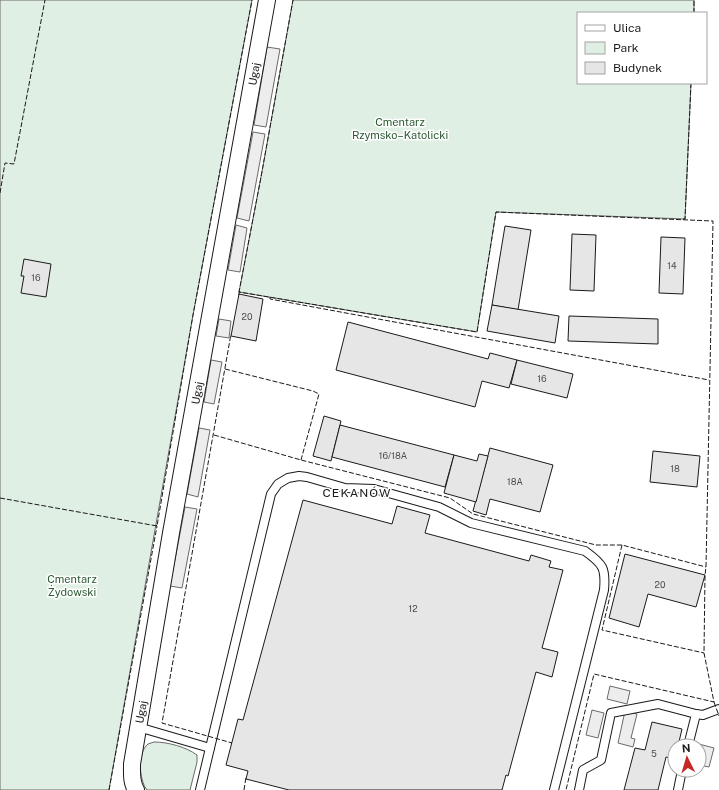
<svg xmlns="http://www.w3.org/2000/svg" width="719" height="790" font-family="'Public Sans',sans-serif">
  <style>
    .green { fill: #e0efe3; stroke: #6a6a6a }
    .parking { fill: #ededed; stroke: #6a6a6a }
    .building { fill: #e6e6e6; stroke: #1a1a1a }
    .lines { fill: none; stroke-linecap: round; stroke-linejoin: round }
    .service-casing { stroke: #1a1a1a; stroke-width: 10 }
    .minor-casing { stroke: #1a1a1a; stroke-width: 18 }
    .service { stroke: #fff; stroke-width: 8 }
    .minor { stroke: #fff; stroke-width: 16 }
    .fence { stroke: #1a1a1a; stroke-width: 1; stroke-dasharray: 5 2; stroke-linecap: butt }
    .labels { text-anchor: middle; stroke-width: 3; stroke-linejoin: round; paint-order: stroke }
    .number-label { font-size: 9px; fill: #4d4d4d }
    .street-label { font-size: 11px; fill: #1a1a1a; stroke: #fff }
    .park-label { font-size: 11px; fill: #2b5a34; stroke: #fff }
    .neighbourhood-label { font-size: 12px; letter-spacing: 1px; fill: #1a1a1a; stroke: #fff }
  </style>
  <rect width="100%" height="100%" fill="#fff"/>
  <g class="green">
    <polygon points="0,0 252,0 193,315 109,790 0,790"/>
    <polygon points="293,0 694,0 694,13 578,13 578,83 691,83 685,219 496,212 477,332 239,292 261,177"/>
    <path d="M154 742C168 742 186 747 197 755V762L190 790H147C139 780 137 753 148 744 150 743 152 743 154 742Z"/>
  </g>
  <g class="parking">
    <polygon points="267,47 280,49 266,127 254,125"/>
    <polygon points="253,132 265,134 249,221 237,218"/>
    <polygon points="236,225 247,228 240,272 228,270"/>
    <polygon points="219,319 231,321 229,338 216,336"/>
    <polygon points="211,360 222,362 214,404 204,402"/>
    <polygon points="199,428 210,430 198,497 187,494"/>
    <polygon points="185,507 197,509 182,588 170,586"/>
    <polygon points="610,686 630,691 627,704 607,699"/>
    <polygon points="592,710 604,713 598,738 586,735"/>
    <polygon points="625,711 637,714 631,738 635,739 633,747 618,743"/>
    <polygon points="695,743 714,748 709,767 699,765 699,746 694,746"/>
  </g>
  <g class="building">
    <polygon points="505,226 531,230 518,310 492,305"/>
    <polygon points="572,234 596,235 594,291 570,290"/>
    <polygon points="661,237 685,238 683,294 659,293"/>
    <polygon points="24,259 51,264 46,297 21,293 24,276 21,276"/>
    <polygon points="239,294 263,299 256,341 231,336"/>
    <polygon points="492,305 559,316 555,343 487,331"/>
    <polygon points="569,316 658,319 658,344 568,341"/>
    <polygon points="348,322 488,359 490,353 517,360 509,388 482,381 475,407 336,370"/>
    <polygon points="517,360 573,374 567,398 511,384"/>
    <polygon points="324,416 341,421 331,461 313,456"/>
    <polygon points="340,425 454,455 445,487 332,457"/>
    <polygon points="490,448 553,465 540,512 490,499 486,515 473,511"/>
    <polygon points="653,451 700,456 697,487 650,482"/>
    <polygon points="479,454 488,456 476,502 444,493 454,455 477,461"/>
    <polygon points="303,500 392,524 397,506 430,515 425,533 529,561 531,555 551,561 549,567 563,570 542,648 558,652 552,677 536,672 508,776 506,775 502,790 289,790 246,779 248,771 226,765 238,719 243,720"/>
    <polygon points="625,554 705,575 696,607 648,594 639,627 609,618"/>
    <polygon points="652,722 682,729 678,746 675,746 675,759 666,757 658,790 624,790 635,748 645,750"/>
  </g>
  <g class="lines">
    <defs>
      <g id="service">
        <polyline points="696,714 703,715 719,709"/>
        <polyline points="138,727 210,748 200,790"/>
        <path d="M210 748 271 494 278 484 288 478 299 476 307 477 345 488 374 489 439 507 471 523 585 551C603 564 606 568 604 590L554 790"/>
        <polyline points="579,790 583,770 601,760 611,713 658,704 696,714 688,746"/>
        <polyline points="678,790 682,770"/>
      </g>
      <path id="minor" d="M136 790C131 782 132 773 132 764L171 533 267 0"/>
    </defs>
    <use href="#service" class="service-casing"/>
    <use href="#minor" class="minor-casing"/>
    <use href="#service" class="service"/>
    <use href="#minor" class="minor"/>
    <g class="fence">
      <polyline points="694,13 694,0"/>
      <polyline points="0,193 5,163 14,164 45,0"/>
      <polyline points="683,219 685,219 691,83"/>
      <polyline points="240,292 239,292 261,177 293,0"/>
      <polyline points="239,295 239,292 477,332 496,212 713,221 706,567 705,575 704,653 714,702 594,674 566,790"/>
      <polyline points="270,297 270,299 709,380"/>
      <polyline points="225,369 313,391 319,394 301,460"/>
      <polyline points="214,435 301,460 450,498 473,514 596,545 622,545 706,567"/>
      <polyline points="0,498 157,526 193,315 252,0"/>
      <polyline points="622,545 602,630 704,653"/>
      <polyline points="714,702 719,716"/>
      <polyline points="231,744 232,743 162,723 231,334"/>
      <polyline points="109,790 157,526 156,525"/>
      <polyline points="244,790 246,777"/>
    </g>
  </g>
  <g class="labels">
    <g class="number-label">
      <text x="672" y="269">14</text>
      <text x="36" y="281">16</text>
      <text x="247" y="320">20</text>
      <text x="542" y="382">16</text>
      <text x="393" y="459">16/18A</text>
      <text x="675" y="472">18</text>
      <text x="515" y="485">18A</text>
      <text x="660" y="588">20</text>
      <text x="413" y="612">12</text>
      <text x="654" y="757">5</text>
    </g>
    <g class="street-label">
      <text transform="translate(254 74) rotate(-80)" y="4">Ugaj</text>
      <text transform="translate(197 393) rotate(-80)" y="4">Ugaj</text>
      <text transform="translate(141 712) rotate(-80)" y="4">Ugaj</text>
    </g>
    <g class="park-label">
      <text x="400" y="126">Cmentarz<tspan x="400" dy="13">Rzymsko–Katolicki</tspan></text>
      <text x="72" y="583">Cmentarz<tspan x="72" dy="13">Żydowski</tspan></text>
    </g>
    <g class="neighbourhood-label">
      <text x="357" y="497">CEKANÓW</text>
    </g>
  </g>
  <rect x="577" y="12" width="130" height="72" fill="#ffffff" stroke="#a3a3a3"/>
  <rect x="585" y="25" width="20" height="6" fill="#ffffff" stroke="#a3a3a3"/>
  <text x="613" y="32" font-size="12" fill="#1a1a1a">Ulica</text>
  <rect x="585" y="42" width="20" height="12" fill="#e0efe3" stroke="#a3a3a3"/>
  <text x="613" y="52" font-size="12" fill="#1a1a1a">Park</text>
  <rect x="585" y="62" width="20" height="12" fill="#e6e6e6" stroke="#a3a3a3"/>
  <text x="613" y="72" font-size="12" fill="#1a1a1a">Budynek</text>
  <g transform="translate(687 758) rotate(355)"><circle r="19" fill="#ffffff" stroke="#a3a3a3"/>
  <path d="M0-3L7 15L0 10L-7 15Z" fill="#c62828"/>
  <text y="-6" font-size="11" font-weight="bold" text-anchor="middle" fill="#1a1a1a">N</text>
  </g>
</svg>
